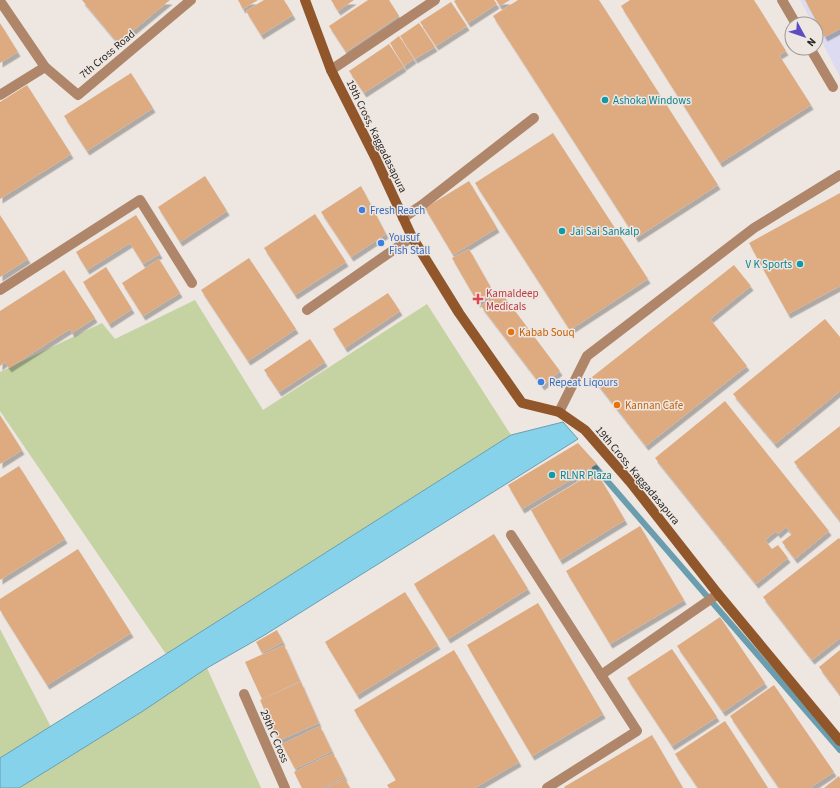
<svg xmlns="http://www.w3.org/2000/svg" width="840" height="788" font-family="'Source Sans 3',sans-serif">
  <style>
    .education { fill: #dddbf1 }
    .green { fill: #c4d3a1 }
    .water { fill: #87d2eb; stroke: #6a9eaf }
    .lines { fill: none; stroke-linecap: round; stroke-linejoin: round }
    .stream { stroke: #6a9eaf; stroke-width: 6 }
    .building { fill: #deab81; filter: url(#shadow) }
    .lane { stroke: #af866a; stroke-width: 10 }
    .street { stroke: #af866a; stroke-width: 10 }
    .secondary { stroke: #91572b; stroke-width: 10 }
    .culture-dot { fill: #0f9aa8; stroke: #ede6e1; stroke-width: 1.5 }
    .shop-dot { fill: #3f7fe0; stroke: #ede6e1; stroke-width: 1.5 }
    .health-dot { fill: #e0444e; stroke: #ede6e1; stroke-width: 1.5 }
    .food-dot { fill: #e8710a; stroke: #ede6e1; stroke-width: 1.5 }
    .labels { text-anchor: middle; stroke-width: 3; stroke-linejoin: round; paint-order: stroke }
    .street-label { font-size: 11px; fill: #272422; stroke: #ede6e1 }
    .culture-label { font-size: 11px; fill: #0d838f; stroke: #ede6e1; text-anchor: start }
    .shop-label { font-size: 11px; fill: #366cbe; stroke: #ede6e1; text-anchor: start }
    .health-label { font-size: 11px; fill: #be3a42; stroke: #ede6e1; text-anchor: start }
    .food-label { font-size: 11px; fill: #c56008; stroke: #ede6e1; text-anchor: start }
  </style>
  <defs>
    <filter id="shadow"><feDropShadow dx="2.5" dy="4.5" stdDeviation="0" flood-color="#0004"/></filter>
  </defs>
  <rect width="100%" height="100%" fill="#ede6e1"/>
  <polygon class="education" points="800,0 840,0 840,77 816,30 816,24 813,24"/>
  <g class="green">
    <polygon points="195,300 263,410 427,304 511,435 166,654 0,411 0,372 102,323 115,339"/>
    <polygon points="0,629 51,727 0,759"/>
    <polygon points="207,668 261,788 19,788 143,711"/>
  </g>
  <polygon class="water" points="563,422 578,439 263,636 207,668 143,711 19,788 0,788 0,758 166,654 511,435"/>
  <g class="lines">
    <polyline class="stream" points="590,461 840,750"/>
  </g>
  <g class="building">
    <polygon points="82,0 170,0 118,43"/>
    <polygon points="238,0 258,0 243,9"/>
    <polygon points="264,0 284,0 293,15 261,35 246,11"/>
    <polygon points="331,0 354,0 338,11"/>
    <polygon points="368,0 389,0 399,16 346,52 329,26"/>
    <polygon points="456,0 494,0 497,4 468,23 454,1"/>
    <polygon points="496,0 510,0 500,6"/>
    <polygon points="518,0 599,0 718,185 636,238 493,16"/>
    <polygon points="630,0 754,0 786,51 779,55 811,105 720,163 621,6"/>
    <polygon points="805,0 840,0 840,29 825,37"/>
    <polygon points="451,2 467,26 436,46 420,22"/>
    <polygon points="0,23 18,52 0,63"/>
    <polygon points="419,23 435,47 415,59 400,36"/>
    <polygon points="399,36 414,59 404,66 390,43"/>
    <polygon points="389,44 404,67 364,93 349,71"/>
    <polygon points="131,73 153,108 87,151 64,116"/>
    <polygon points="27,85 71,154 0,199 0,102"/>
    <polygon points="553,133 648,279 570,330 475,183"/>
    <polygon points="205,176 227,211 180,242 158,207"/>
    <polygon points="469,181 497,228 453,255 425,208"/>
    <polygon points="361,186 386,234 351,257 321,212"/>
    <polygon points="840,193 840,286 788,314 749,243"/>
    <polygon points="315,214 346,262 295,295 264,248"/>
    <polygon points="0,215 28,259 0,277"/>
    <polygon points="136,215 160,254 143,264 130,243 87,270 76,252"/>
    <polygon points="469,249 494,293 478,303 452,258"/>
    <polygon points="249,258 296,329 248,361 201,290"/>
    <polygon points="159,259 180,293 143,316 122,283"/>
    <polygon points="734,265 751,286 710,319 747,366 646,446 592,377"/>
    <polygon points="106,267 132,309 109,324 83,282"/>
    <polygon points="64,270 95,318 72,333 70,329 9,368 5,362 0,366 0,311"/>
    <polygon points="500,291 560,371 542,386 481,306"/>
    <polygon points="388,293 400,311 345,348 333,329"/>
    <polygon points="825,319 840,337 840,391 775,444 733,394"/>
    <polygon points="310,339 325,362 279,392 264,370"/>
    <polygon points="725,401 829,531 795,559 782,542 792,534 786,527 778,534 776,531 765,540 772,549 778,545 788,558 756,584 655,458"/>
    <polygon points="0,415 22,450 0,464"/>
    <polygon points="840,426 840,521 794,462"/>
    <polygon points="578,443 597,464 522,509 508,485"/>
    <polygon points="19,466 65,539 0,580 0,478"/>
    <polygon points="596,471 625,520 560,560 531,510"/>
    <polygon points="640,526 684,600 610,644 566,571"/>
    <polygon points="494,534 528,589 448,639 414,584"/>
    <polygon points="839,538 840,539 840,638 812,660 763,597"/>
    <polygon points="78,549 131,633 47,685 0,610 0,599"/>
    <polygon points="405,592 438,645 357,695 325,642"/>
    <polygon points="538,603 603,714 532,756 467,645"/>
    <polygon points="720,617 765,683 723,712 677,646"/>
    <polygon points="277,630 283,642 262,653 256,642"/>
    <polygon points="284,645 300,681 262,699 245,662"/>
    <polygon points="672,649 717,717 672,746 627,678"/>
    <polygon points="454,650 519,762 475,788 389,788 387,785 396,780 354,710"/>
    <polygon points="840,650 840,695 819,667"/>
    <polygon points="301,682 319,723 278,741 260,700"/>
    <polygon points="774,685 834,772 810,788 779,788 730,716"/>
    <polygon points="725,721 768,788 698,788 675,754"/>
    <polygon points="320,726 332,751 295,769 282,744"/>
    <polygon points="652,735 683,788 565,788 564,787"/>
    <polygon points="333,753 345,777 323,788 302,788 294,772"/>
    <polygon points="839,776 840,778 840,788 824,788"/>
    <polygon points="345,779 350,788 326,788"/>
  </g>
  <g class="lines">
    <g class="lane">
      <polyline points="782,0 796,24"/>
      <polyline points="810,48 833,87"/>
      <polyline points="0,95 45,67"/>
      <polyline points="403,218 422,205 534,118"/>
    </g>
    <g class="street">
      <polyline points="0,1 45,67 78,95 191,0"/>
      <polyline points="331,70 435,0"/>
      <polyline points="0,290 140,200 192,283"/>
      <polyline points="307,310 412,237"/>
      <polyline points="559,412 587,356 754,228 840,175"/>
      <polyline points="511,535 601,675"/>
      <polyline points="244,694 285,788"/>
      <polyline points="547,788 637,731 601,675 718,594"/>
    </g>
    <polyline class="secondary" points="305,0 331,70 376,159 412,237 459,313 522,403 559,412 585,430 631,483 718,594 840,741"/>
  </g>
  <g class="culture-dot">
    <circle cx="605" cy="100" r="4"/>
    <circle cx="562" cy="231" r="4"/>
    <circle cx="800" cy="264" r="4"/>
    <circle cx="552" cy="475" r="4"/>
  </g>
  <g class="shop-dot">
    <circle cx="362" cy="210" r="4"/>
    <circle cx="381" cy="243" r="4"/>
    <circle cx="541" cy="382" r="4"/>
  </g>
  <path class="health-dot" d="M476 293h4v4h4v4h-4v4h-4v-4h-4v-4h4z"/>
  <g class="food-dot">
    <circle cx="511" cy="332" r="4"/>
    <circle cx="617" cy="405" r="4"/>
  </g>
  <g class="labels">
    <g class="street-label">
      <text transform="translate(107 54) rotate(-40)" y="4">7th Cross Road</text>
      <text transform="translate(377 136) rotate(64)" y="4">19th Cross, Kaggadasapura</text>
      <text transform="translate(638 475) rotate(50)" y="4">19th Cross, Kaggadasapura</text>
      <text transform="translate(275 736) rotate(67)" y="4">29th C Cross</text>
    </g>
    <g class="culture-label">
      <text x="613" y="104">Ashoka Windows</text>
      <text x="570" y="235">Jai Sai Sankalp</text>
      <text x="792" y="268" text-anchor="end">V K Sports</text>
      <text x="560" y="479">RLNR Plaza</text>
    </g>
    <g class="shop-label">
      <text x="370" y="214">Fresh Reach</text>
      <text x="389" y="241">Yousuf<tspan x="389" dy="13">Fish Stall</tspan></text>
      <text x="549" y="386">Repeat Liqours</text>
    </g>
    <g class="health-label">
      <text x="486" y="297">Kamaldeep<tspan x="486" dy="13">Medicals</tspan></text>
    </g>
    <g class="food-label">
      <text x="519" y="336">Kabab Souq</text>
      <text x="625" y="409">Kannan Cafe</text>
    </g>
  </g>
  <g transform="translate(804 36) rotate(130)"><circle r="19" fill="#ede6e1" stroke="#9e9895"/>
  <path d="M0-3L7 15L0 10L-7 15Z" fill="#5d4bc4"/>
  <text y="-6" font-size="11" font-weight="bold" text-anchor="middle" fill="#272422">N</text>
  </g>
</svg>
